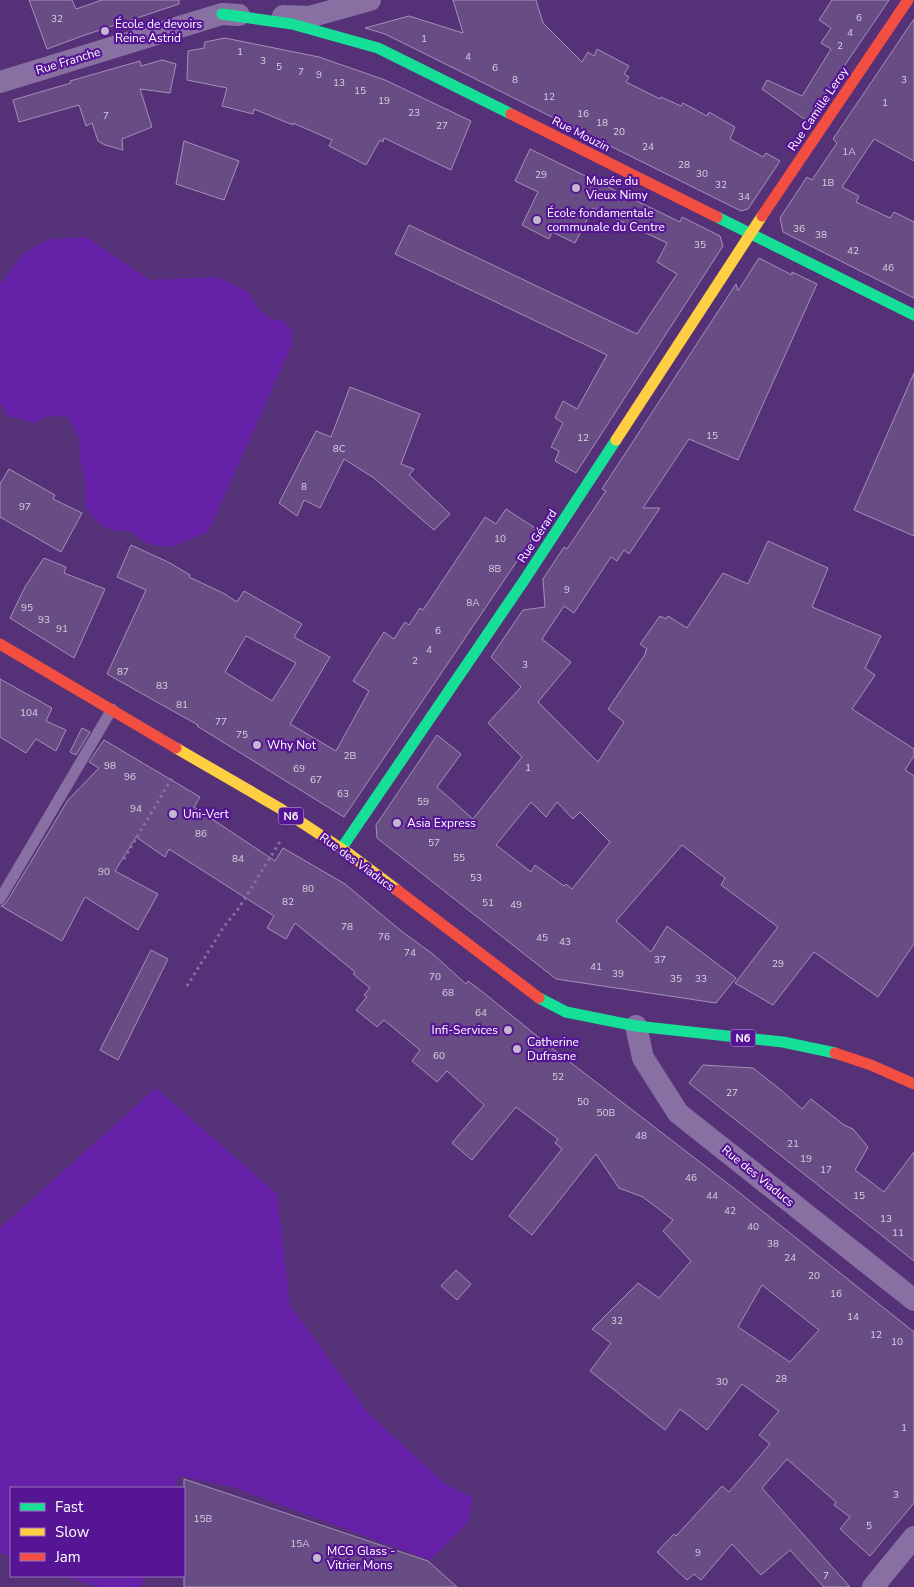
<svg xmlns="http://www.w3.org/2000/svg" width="914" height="1587" font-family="'Nunito Sans',sans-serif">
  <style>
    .green { fill: #6421a7 }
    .building { fill: #684c84; stroke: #a490b7; fill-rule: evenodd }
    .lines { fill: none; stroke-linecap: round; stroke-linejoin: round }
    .path { stroke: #8970a2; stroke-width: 3; stroke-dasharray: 2.5 4; stroke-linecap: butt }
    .lane { stroke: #8970a2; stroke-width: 11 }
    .street { stroke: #8970a2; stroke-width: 22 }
    .fast { stroke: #16e098; stroke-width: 11 }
    .slow { stroke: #ffcf43; stroke-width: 11 }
    .jam { stroke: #f24e42; stroke-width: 11 }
    .poi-dot { fill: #c4b7cf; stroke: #561594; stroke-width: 2 }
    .labels { text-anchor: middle; stroke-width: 4.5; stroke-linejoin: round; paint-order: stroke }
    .number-label { font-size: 10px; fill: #d9d2e0 }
    .shield { fill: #561594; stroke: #ccb9df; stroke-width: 1 }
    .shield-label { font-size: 11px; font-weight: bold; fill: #fff }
    .poi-label { font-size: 12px; fill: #fff; stroke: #561594; text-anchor: start }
    .street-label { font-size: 12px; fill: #fff; stroke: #561594 }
  </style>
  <rect width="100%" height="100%" fill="#553277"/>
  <g class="green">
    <polygon points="86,237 150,280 218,277 248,292 260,311 272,319 284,321 291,330 292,345 208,532 171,547 148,544 129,531 112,530 99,524 86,508 85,481 80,460 79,437 68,417 49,416 35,423 8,416 0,402 0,284 24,253 50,239"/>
    <polygon points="156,1088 277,1194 290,1305 369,1414 444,1483 472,1497 468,1523 430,1560 229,1486 179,1476 175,1488 11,1488 11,1557 0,1553 0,1228"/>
    <polygon points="65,1576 145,1576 141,1587 97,1587"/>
  </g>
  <g class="building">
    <polygon points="29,0 72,0 76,9 102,0 179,0 179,4 85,35 47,49"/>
    <polygon points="453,0 536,0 543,23 582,62 588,52 594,56 597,49 629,66 624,74 629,77 626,82 660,99 661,97 681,106 683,103 707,116 709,112 735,127 730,139 763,157 766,153 780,161 748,209 741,211 385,34 365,28 409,16 463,33"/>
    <polygon points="832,0 889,0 807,121 762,89 767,80 802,96 831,49 821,43 831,28 819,20"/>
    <polygon points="914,19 914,161 874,139 842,187 859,196 856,202 890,218 894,212 914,222 914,298 783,232 780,218 807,177 812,180 837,143 833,139"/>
    <polygon points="225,38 319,57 385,80 471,121 451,170 384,138 383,142 380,140 366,165 329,146 332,140 293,123 293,125 254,109 253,114 222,106 227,88 187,80 188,51 204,48 205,42"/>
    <polygon points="162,60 176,64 170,93 140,89 152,127 122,139 123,150 105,145 98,141 92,123 86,126 79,105 19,122 13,100 71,83 70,81 140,61 141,66"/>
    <polygon points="184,141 239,161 224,200 176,184"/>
    <polygon points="530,149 680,222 682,217 720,236 723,246 576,473 555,461 559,451 551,447 563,423 555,418 563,401 577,409 607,355 395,254 409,225 637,334 677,274 657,262 667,243 593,208 575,243 552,232 549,239 522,225 538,192 515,181"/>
    <path d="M759 258 792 275V272L817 284 738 460 689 439 643 508H660L629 554 624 550 617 561 611 557 574 613 564 606 542 639 571 662 538 702 598 762 624 722 608 709 646 653 645 652 647 649 640 644 660 616 666 619 668 616 687 628 723 573 748 584 768 541 828 568 812 607 881 636 865 668 875 675 852 709 914 749V756L905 770 914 776V944L878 997 814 952 773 1005 735 983 778 927 721 885 725 878 682 845 616 921 651 952 667 926 736 978 716 1003 556 979 377 838 376 825 437 735 461 754 437 787 473 819 522 757 488 723 521 687 491 657 523 610 545 607 543 579 564 547 567 549 606 491 602 489 736 284 738 291ZM531 802 546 817 557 802 573 819 580 812 610 842 572 889 566 884 564 886 535 865 531 872 496 845Z"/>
    <polygon points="914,373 914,536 854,510"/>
    <polygon points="350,387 420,414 401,464 414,469 409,475 450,514 434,530 374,478 344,459 320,508 304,500 297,516 279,503 316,431 331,437"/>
    <polygon points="9,469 55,495 53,499 82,513 61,552 0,517 0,484"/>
    <path d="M506 509 538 530 344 817 197 726 198 725 107 674 146 590 117 577 131 545 168 562 190 575 189 577 223 593 237 602 244 591 302 624 294 637 330 657 290 724 336 751 369 691 353 681 384 632 394 639 405 622 409 625 420 608 423 610 485 517 496 524ZM246 636 296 663 272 701 225 672Z"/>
    <polygon points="44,558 66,567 64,573 105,589 74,658 10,618 25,587"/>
    <polygon points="0,679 52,708 46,721 66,730 56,751 36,739 26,753 0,737"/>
    <polygon points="82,728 90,732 76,755 70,752"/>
    <path d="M104 740 200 797 194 807 275 861 283 848 345 884 400 930 434 955 466 984 468 981 484 993 553 1049 731 1186 914 1332V1503L870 1556 840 1529 850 1517 834 1505 836 1502 787 1459 762 1488 850 1587H824L790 1550 761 1575 732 1544 701 1580 694 1574 687 1580 657 1552 674 1534 676 1536 722 1486 729 1492 770 1444 759 1435 779 1411 742 1384 707 1430 680 1409 665 1430 590 1371 611 1343 592 1329 638 1283 659 1298 691 1261 663 1231 673 1220 643 1197 619 1188 596 1154 532 1235 509 1216 562 1149 555 1143 558 1139 516 1107 472 1160 452 1143 484 1105 447 1071 437 1082 412 1061 420 1050 384 1020 377 1027 356 1010 367 997 364 995 370 988 353 974 355 972 295 923 286 939 267 928 274 916 169 849 165 857 136 837 115 871 158 894 138 930 85 897 62 941 1 906 6 903 68 800 99 768 89 762ZM762 1285 819 1330 790 1362 738 1327Z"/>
    <polygon points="151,950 168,959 118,1060 100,1050"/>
    <polygon points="703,1065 753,1068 781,1090 802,1109 811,1099 844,1125 853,1129 868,1147 855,1170 884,1192 914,1152 914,1261 689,1083"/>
    <polygon points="456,1270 471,1284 457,1300 441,1286"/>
    <polygon points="184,1479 428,1561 457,1587 184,1587"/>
  </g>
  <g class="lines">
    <g class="path">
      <polyline points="124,859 173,776"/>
      <polyline points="187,986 223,928 239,908 281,840"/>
    </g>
    <polyline class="lane" points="0,899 112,709"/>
    <g class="street">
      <polyline points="283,16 309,17 370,0"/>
      <polyline points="0,82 222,14 239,15"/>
      <polyline points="636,1026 643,1058 678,1113 914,1300"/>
      <polyline points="873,1587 914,1537"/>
    </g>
    <g class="fast">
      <polyline points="222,14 292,24 378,48 511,114"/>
      <polyline points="717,217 914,315"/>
      <polyline points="341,849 523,582 616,440"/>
      <polyline points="539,998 566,1012 636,1026 783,1042 835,1053"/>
    </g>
    <g class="slow">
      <polyline points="616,440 762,216"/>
      <polyline points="176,748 281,809 348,853 397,890"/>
    </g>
    <g class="jam">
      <polyline points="511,114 717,217"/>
      <polyline points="762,216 908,0"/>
      <polyline points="0,644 176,748"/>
      <polyline points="397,890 539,998"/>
      <polyline points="835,1053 871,1065 914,1084"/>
    </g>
  </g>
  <g class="poi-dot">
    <circle cx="105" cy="31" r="5"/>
    <circle cx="576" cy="188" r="5"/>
    <circle cx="537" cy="220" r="5"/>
    <circle cx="257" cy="745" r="5"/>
    <circle cx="173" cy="814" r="5"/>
    <circle cx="397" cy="823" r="5"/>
    <circle cx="508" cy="1030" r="5"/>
    <circle cx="517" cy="1049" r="5"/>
    <circle cx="317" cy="1558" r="5"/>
  </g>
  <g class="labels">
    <g class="number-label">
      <text x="859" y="21">6</text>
      <text x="57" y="22">32</text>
      <text x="850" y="36">4</text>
      <text x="424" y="42">1</text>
      <text x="840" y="49">2</text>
      <text x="240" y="55">1</text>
      <text x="468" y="60">4</text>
      <text x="263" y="64">3</text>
      <text x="279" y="70">5</text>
      <text x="495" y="71">6</text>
      <text x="301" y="75">7</text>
      <text x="319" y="78">9</text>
      <text x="515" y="83">8</text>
      <text x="904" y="83">3</text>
      <text x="339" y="86">13</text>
      <text x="360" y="94">15</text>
      <text x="549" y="100">12</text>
      <text x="384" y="104">19</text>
      <text x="885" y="106">1</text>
      <text x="414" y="116">23</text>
      <text x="583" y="117">16</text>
      <text x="106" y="119">7</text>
      <text x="602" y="126">18</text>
      <text x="442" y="129">27</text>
      <text x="619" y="135">20</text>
      <text x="648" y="150">24</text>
      <text x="849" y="155">1A</text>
      <text x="684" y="168">28</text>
      <text x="702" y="177">30</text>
      <text x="541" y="178">29</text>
      <text x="828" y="186">1B</text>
      <text x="721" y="188">32</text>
      <text x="744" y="200">34</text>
      <text x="799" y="232">36</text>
      <text x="821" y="238">38</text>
      <text x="700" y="248">35</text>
      <text x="853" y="254">42</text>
      <text x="888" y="271">46</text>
      <text x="712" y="439">15</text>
      <text x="583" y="441">12</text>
      <text x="339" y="452">8C</text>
      <text x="304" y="490">8</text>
      <text x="25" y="510">97</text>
      <text x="500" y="542">10</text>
      <text x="495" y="572">8B</text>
      <text x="567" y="593">9</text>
      <text x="473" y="606">8A</text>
      <text x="27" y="611">95</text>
      <text x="44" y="623">93</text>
      <text x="62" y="632">91</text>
      <text x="438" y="634">6</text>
      <text x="429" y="653">4</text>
      <text x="415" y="664">2</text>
      <text x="525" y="668">3</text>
      <text x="123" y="675">87</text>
      <text x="162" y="689">83</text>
      <text x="182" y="708">81</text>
      <text x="29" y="716">104</text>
      <text x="221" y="725">77</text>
      <text x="242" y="738">75</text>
      <text x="350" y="759">2B</text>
      <text x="110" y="769">98</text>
      <text x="528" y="771">1</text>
      <text x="299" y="772">69</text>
      <text x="130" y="780">96</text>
      <text x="316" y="783">67</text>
      <text x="343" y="797">63</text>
      <text x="423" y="805">59</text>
      <text x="136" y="812">94</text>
      <text x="201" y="837">86</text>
      <text x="434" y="846">57</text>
      <text x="459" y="861">55</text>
      <text x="238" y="862">84</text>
      <text x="104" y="875">90</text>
      <text x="476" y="881">53</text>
      <text x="308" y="892">80</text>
      <text x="288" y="905">82</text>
      <text x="488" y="906">51</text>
      <text x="516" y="908">49</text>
      <text x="347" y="930">78</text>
      <text x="384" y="940">76</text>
      <text x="542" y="941">45</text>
      <text x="565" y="945">43</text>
      <text x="410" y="956">74</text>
      <text x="660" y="963">37</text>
      <text x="778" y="967">29</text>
      <text x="596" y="970">41</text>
      <text x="618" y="977">39</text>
      <text x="435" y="980">70</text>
      <text x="676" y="982">35</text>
      <text x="701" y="982">33</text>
      <text x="448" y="996">68</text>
      <text x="481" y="1016">64</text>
      <text x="439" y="1059">60</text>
      <text x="558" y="1080">52</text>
      <text x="732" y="1096">27</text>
      <text x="583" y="1105">50</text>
      <text x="606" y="1116">50B</text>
      <text x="641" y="1139">48</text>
      <text x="793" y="1147">21</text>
      <text x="806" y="1162">19</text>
      <text x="826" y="1173">17</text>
      <text x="691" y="1181">46</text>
      <text x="712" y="1199">44</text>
      <text x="859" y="1199">15</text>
      <text x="730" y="1214">42</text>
      <text x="886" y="1222">13</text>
      <text x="753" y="1230">40</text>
      <text x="898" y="1236">11</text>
      <text x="773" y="1247">38</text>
      <text x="790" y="1261">24</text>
      <text x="814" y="1279">20</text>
      <text x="836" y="1297">16</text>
      <text x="853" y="1320">14</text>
      <text x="617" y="1324">32</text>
      <text x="876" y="1338">12</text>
      <text x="897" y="1345">10</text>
      <text x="781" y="1382">28</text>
      <text x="722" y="1385">30</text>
      <text x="904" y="1431">1</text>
      <text x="896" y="1498">3</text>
      <text x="203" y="1522">15B</text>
      <text x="869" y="1529">5</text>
      <text x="300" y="1547">15A</text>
      <text x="698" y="1556">9</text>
      <text x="826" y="1579">7</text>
    </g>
    <g class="shield">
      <rect x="278.5" y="807.5" width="25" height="17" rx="4"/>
      <rect x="730.5" y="1029.5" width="25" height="17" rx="4"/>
    </g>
    <g class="shield-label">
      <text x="291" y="820">N6</text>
      <text x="743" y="1042">N6</text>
    </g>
    <g class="poi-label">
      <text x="115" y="28">École de devoirs<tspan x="115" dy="14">Reine Astrid</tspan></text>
      <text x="586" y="185">Musée du<tspan x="586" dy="14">Vieux Nimy</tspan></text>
      <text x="547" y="217">École fondamentale<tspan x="547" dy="14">communale du Centre</tspan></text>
      <text x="267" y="749">Why Not</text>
      <text x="183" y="818">Uni-Vert</text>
      <text x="407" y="827">Asia Express</text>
      <text x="498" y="1034" text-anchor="end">Infi-Services</text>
      <text x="527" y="1046">Catherine<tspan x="527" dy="14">Dufrasne</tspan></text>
      <text x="327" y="1555">MCG Glass -<tspan x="327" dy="14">Vitrier Mons</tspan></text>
    </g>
    <g class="street-label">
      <text transform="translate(68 61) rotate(-17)" y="4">Rue Franche</text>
      <text transform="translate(818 109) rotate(-56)" y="4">Rue Camille Leroy</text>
      <text transform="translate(581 134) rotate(27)" y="4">Rue Mouzin</text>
      <text transform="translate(537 536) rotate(-57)" y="4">Rue Gérard</text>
      <text transform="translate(357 862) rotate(36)" y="4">Rue des Viaducs</text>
      <text transform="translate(758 1176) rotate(39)" y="4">Rue des Viaducs</text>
    </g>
  </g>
  <rect x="10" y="1487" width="175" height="90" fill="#561594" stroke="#9a73bf"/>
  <rect x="20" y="1503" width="25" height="8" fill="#16e098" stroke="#9a73bf"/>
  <text x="55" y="1512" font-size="15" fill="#ffffff">Fast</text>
  <rect x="20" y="1528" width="25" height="8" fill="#ffcf43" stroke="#9a73bf"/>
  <text x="55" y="1537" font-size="15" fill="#ffffff">Slow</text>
  <rect x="20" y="1553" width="25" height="8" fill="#f24e42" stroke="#9a73bf"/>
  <text x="55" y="1562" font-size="15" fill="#ffffff">Jam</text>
</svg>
